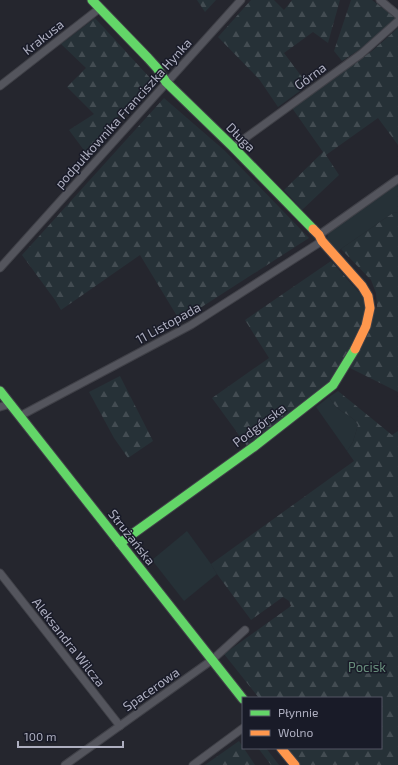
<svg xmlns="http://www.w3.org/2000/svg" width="398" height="765" font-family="'Exo 2',sans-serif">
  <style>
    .green { fill: #263137 }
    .forest { fill: url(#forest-firs) }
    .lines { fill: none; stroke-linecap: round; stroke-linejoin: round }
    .street-casing { stroke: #404148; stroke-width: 9 }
    .fast-casing { stroke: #404148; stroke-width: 11 }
    .slow-casing { stroke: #404148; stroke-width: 11 }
    .street { stroke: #54555d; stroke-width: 7 }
    .fast { stroke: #63d668; stroke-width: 9 }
    .slow { stroke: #ff974d; stroke-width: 9 }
    .labels { text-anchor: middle; stroke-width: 3; stroke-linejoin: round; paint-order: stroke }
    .street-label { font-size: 13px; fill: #aeafc0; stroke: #191b28 }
    .park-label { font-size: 13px; fill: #688e7c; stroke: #191b28 }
  </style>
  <defs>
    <pattern id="forest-firs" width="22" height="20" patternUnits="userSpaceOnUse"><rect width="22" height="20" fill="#263137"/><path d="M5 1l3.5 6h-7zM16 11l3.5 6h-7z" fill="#434c52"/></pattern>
  </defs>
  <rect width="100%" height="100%" fill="#25262e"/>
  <g class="green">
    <polygon points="398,184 398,212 393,213 341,249 337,253 327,240 328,233"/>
    <path d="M329 397C332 402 336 407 340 410 348 416 353 416 358 425L353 442 347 451 316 407Z"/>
    <polygon points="187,531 211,564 217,574 184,601 152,560"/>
  </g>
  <g class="forest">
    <polygon points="197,0 216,0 205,12"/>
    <polygon points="251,0 274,0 284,10 292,0 340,0 328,43 313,32 284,53 308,85 278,107 259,79 218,37"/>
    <polygon points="351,0 372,0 396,18 368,44 342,61 334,51"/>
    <polygon points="95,18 151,79 86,153 69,130 94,114 67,87 86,68 61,44"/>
    <polygon points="398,28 398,145 378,118 326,155 339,175 302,210 284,190 323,152 292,108 372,51"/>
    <polygon points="164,98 224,150 309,238 180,321 140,255 61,310 55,300 22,255"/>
    <polygon points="398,212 398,392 350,368 371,322 377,306 376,293 371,280 341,249 393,213"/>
    <polygon points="331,261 363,297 367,303 363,323 342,364 330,384 247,446 212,398 269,358 245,320"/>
    <polygon points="120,376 153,441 128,458 114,438 89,392"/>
    <path d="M338 391 392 435 398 431V765H300L287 748H381V698H259L224 654 291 606 289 601 283 597 251 620 217 574 211 564 354 461 347 451 353 442 358 425C353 416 348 416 340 410 336 407 332 402 329 397Z"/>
    <polygon points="239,741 255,765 205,765"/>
    <polygon points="258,748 266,748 279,765 271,765"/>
  </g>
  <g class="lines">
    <defs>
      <g id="street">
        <polyline points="380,0 398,15"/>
        <polyline points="0,86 100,8"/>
        <polyline points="233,147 361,54 398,21"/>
        <polyline points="319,235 398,179"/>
        <polyline points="0,268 241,0"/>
        <polyline points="0,407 10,404"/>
        <polyline points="20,416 191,325 216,309 322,241"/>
        <polyline points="0,573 120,726"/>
        <polyline points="65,765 212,660 245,630"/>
        <polyline points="193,765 243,728"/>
      </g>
      <g id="fast">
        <polyline points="92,0 148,58 157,68 166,82 233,147 313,229"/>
        <polyline points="0,391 243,699"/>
        <polyline points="120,543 255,446 333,385 355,349"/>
      </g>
      <g id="slow">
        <polyline points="313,229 319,235 322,241 362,286 368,296 370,308 366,326 355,349"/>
        <polyline points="281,748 295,765"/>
      </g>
    </defs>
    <use href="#street" class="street-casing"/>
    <use href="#fast" class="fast-casing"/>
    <use href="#slow" class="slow-casing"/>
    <use href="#street" class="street"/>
    <use href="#fast" class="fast"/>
    <use href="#slow" class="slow"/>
  </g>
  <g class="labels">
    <g class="street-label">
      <text transform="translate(43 37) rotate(-38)" y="5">Krakusa</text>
      <text transform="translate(310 76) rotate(-36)" y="5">Górna</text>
      <text transform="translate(123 113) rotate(-48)" y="5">podpułkownika Franciszka Hynka</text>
      <text transform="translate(241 137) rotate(45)" y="5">Długa</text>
      <text transform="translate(168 323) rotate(-29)" y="5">11 Listopada</text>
      <text transform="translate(259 425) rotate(-37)" y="5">Podgórska</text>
      <text transform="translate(132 537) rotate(52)" y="5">Strużańska</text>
      <text transform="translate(69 642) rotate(52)" y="5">Aleksandra Wilcza</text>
      <text transform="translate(151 689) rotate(-35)" y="5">Spacerowa</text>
    </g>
    <g class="park-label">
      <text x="367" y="672">Pocisk</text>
    </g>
  </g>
  <rect x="242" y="697" width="140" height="52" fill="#191b28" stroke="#555665"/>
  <rect x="250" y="710" width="20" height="6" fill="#63d668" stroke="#555665"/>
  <text x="278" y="717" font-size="12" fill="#aeafc0">Płynnie</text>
  <rect x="250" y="730" width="20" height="6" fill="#ff974d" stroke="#555665"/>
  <text x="278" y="737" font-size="12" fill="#aeafc0">Wolno</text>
  <path d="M18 741v6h105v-6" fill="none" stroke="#aeafc0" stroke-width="2"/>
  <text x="24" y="741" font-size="12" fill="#aeafc0" stroke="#191b28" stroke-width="3" paint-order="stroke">100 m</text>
</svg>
